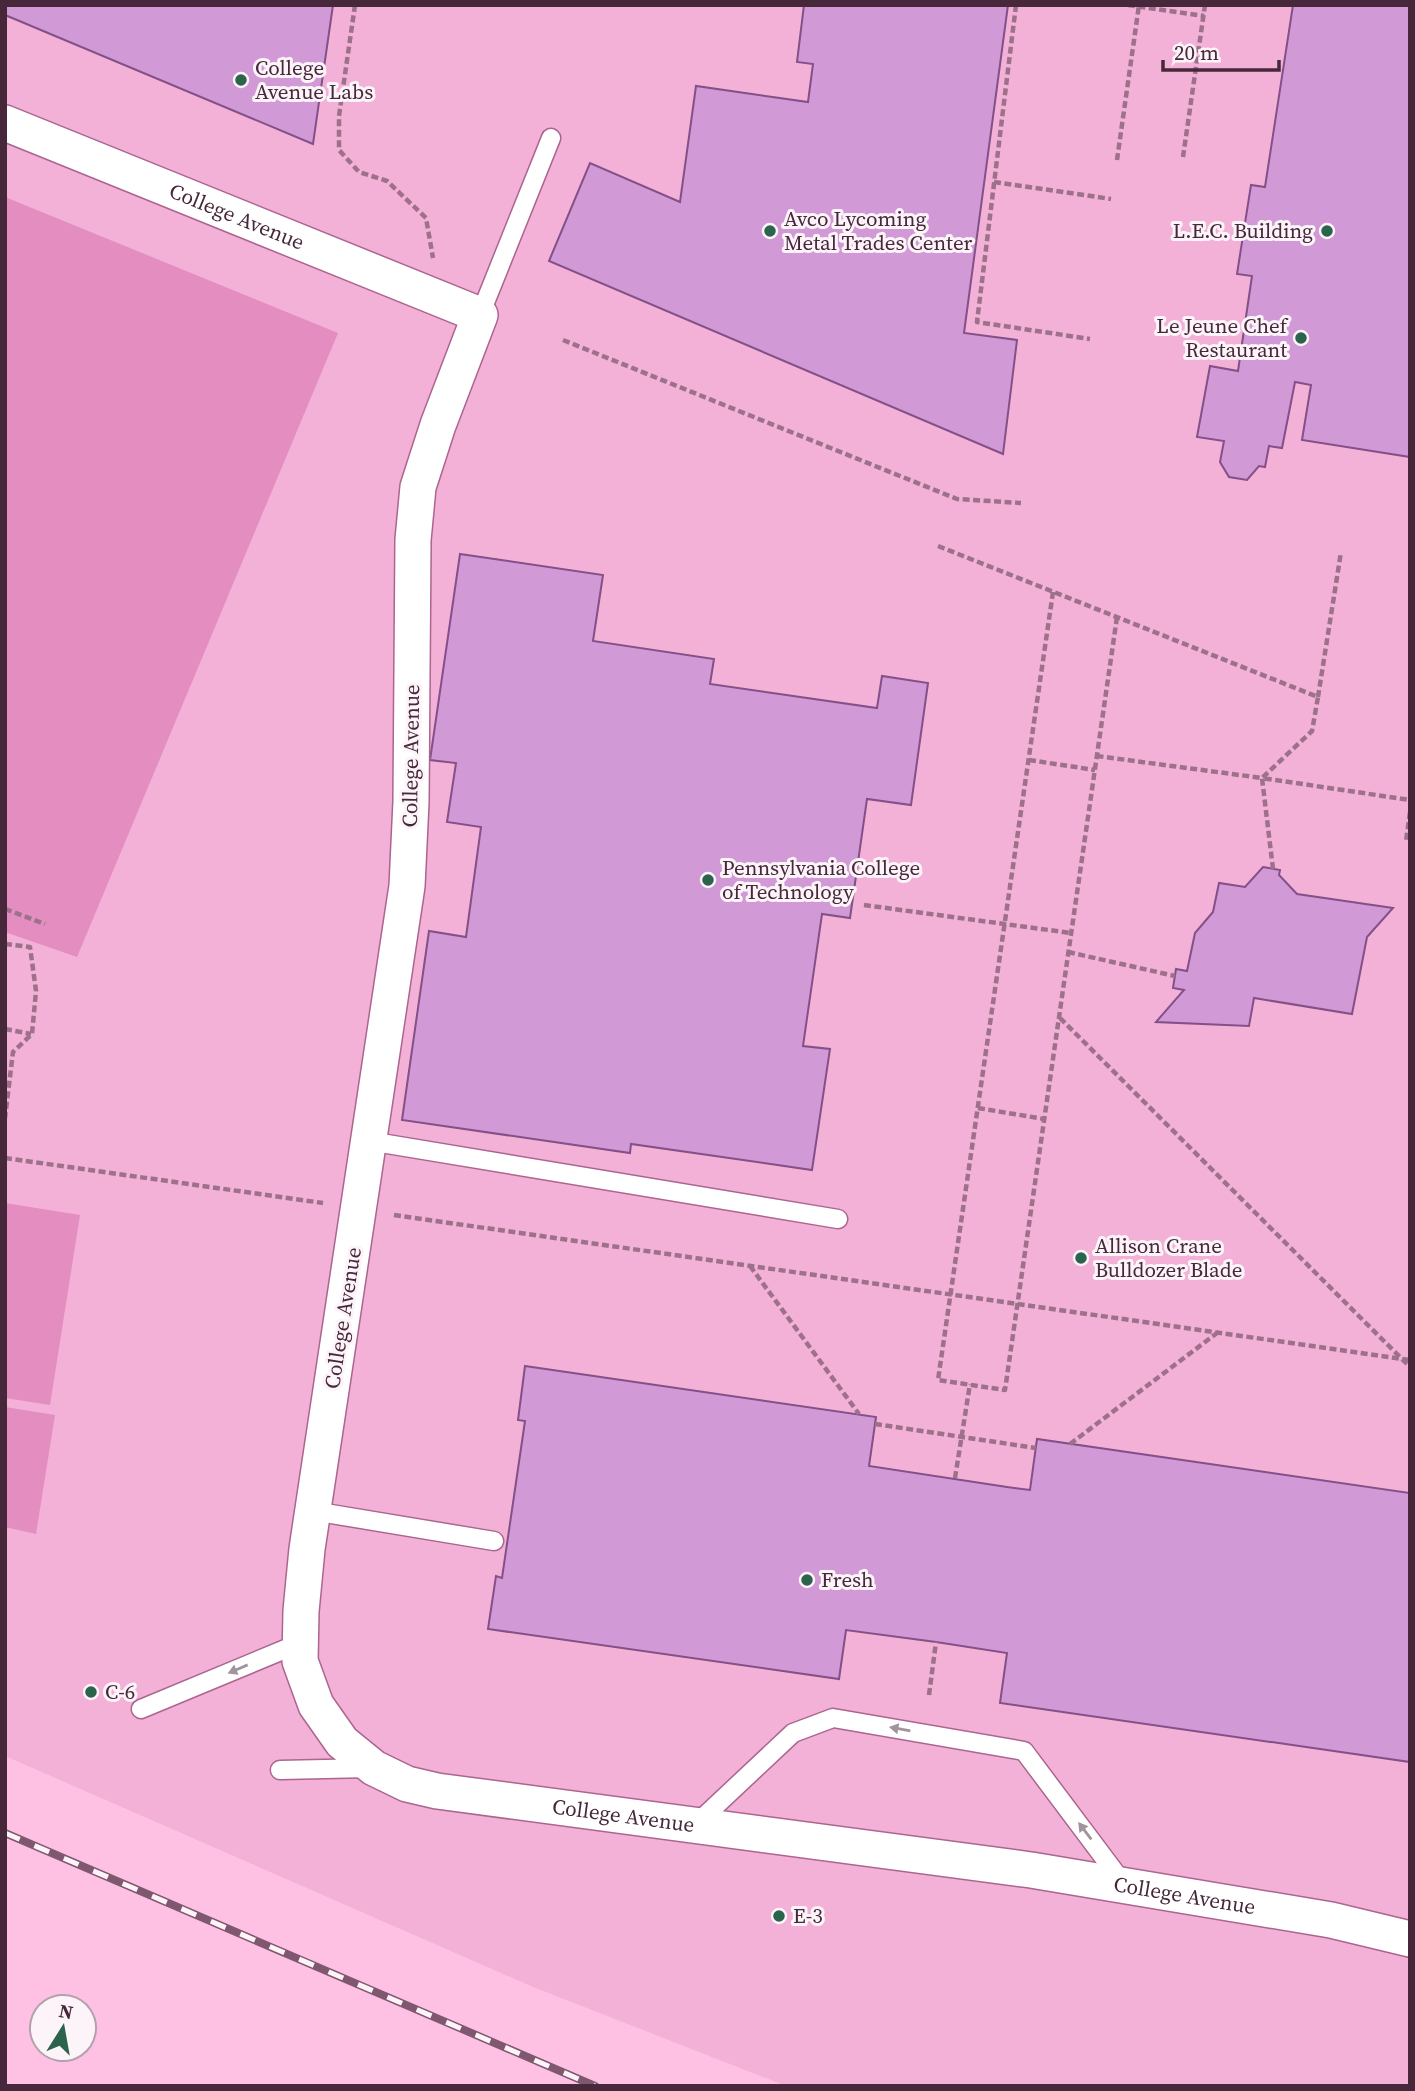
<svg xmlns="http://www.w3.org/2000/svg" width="1415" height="2091" font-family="'Source Serif 4',serif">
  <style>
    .built { fill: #f3b1d7 }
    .green { fill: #e38dc1 }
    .building { fill: #d199d6; stroke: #835088; stroke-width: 2 }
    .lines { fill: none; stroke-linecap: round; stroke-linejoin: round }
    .lane-casing { stroke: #ab658f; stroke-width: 21 }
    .street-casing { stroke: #ab658f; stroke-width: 38 }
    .path { stroke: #9e718b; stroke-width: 4.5; stroke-dasharray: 7 3.5; stroke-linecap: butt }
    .lane { stroke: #fff; stroke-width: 18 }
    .street { stroke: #fff; stroke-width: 35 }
    .rail-casing { stroke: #7f576e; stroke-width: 8 }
    .rail { stroke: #fcf4f9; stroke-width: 5; stroke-dasharray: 16; stroke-linecap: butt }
    .oneway { fill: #a2949c }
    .poi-dot { fill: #2b634c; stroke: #fcf4f9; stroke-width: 2.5 }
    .labels { text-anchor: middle; stroke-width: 6; stroke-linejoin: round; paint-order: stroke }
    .poi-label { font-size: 21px; fill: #46283a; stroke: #fcf4f9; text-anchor: start }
    .street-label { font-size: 21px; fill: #46283a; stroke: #fcf4f9 }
  </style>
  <rect width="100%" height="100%" fill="#fec1e4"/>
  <polygon class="built" points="5,5 1410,5 1410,2086 786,2086 533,1987 5,1756"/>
  <g class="green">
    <polygon points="5,197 338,333 77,957 5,932"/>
    <polygon points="5,1203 80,1215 50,1405 5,1398"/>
    <polygon points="5,1407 55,1415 36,1534 5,1527"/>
  </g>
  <g class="building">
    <polygon points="5,5 333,5 313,144 5,15"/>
    <polygon points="804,5 1008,5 964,333 1017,340 1003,454 549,261 590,163 680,202 696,86 808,102 813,64 797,62"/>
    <polygon points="1293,5 1410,5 1410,457 1302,440 1311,385 1295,382 1282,448 1269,446 1265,467 1259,466 1247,480 1229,477 1220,462 1224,441 1197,437 1210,366 1238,371 1252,276 1237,274 1251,185 1265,187"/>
    <polygon points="460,554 603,575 593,641 714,659 710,684 877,708 882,676 928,683 911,805 867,799 850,918 822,914 803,1046 830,1049 812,1170 631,1144 630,1153 402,1120 429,931 466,937 481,827 447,822 456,763 430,760"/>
    <polygon points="1263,867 1280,870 1279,875 1297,894 1393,908 1367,937 1352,1014 1254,998 1249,1026 1156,1022 1184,990 1173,988 1176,969 1187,971 1195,933 1213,912 1219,883 1245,887"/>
    <polygon points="525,1366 876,1417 869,1466 1007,1487 1030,1490 1037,1439 1410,1493 1410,1762 1000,1703 1007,1653 936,1642 846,1630 839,1679 488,1629 496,1576 502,1578 525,1421 518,1420"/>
  </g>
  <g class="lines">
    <defs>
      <g id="lane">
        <polyline points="480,315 551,138"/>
        <polyline points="369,1141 838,1219"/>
        <polyline points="313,1511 494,1541"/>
        <polyline points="141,1709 300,1643"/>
        <polyline points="280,1770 370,1768"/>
        <polyline points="694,1826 793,1733 833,1718 1024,1751 1123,1883"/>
      </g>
      <g id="street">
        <path id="s1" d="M5 123 480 315 438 425 418 487 413 540 411 802 407 886 307 1549 301 1611 300 1661 316 1705 342 1742 374 1768 407 1784 437 1791 1031 1870 1331 1920 1410 1939"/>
      </g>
    </defs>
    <use href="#lane" class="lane-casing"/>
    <use href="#street" class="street-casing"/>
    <g class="path">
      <polyline points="355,5 339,116 339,150 359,172 387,181 426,218 433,258"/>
      <polyline points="1016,5 977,322 1090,339"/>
      <polyline points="1128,5 1204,16"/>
      <polyline points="1183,157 1205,5"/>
      <polyline points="1117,160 1139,5"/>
      <polyline points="994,182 1111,199"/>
      <polyline points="563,340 957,499 1021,503"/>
      <polyline points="938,546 1318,697 1312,731 1262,778 1097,756"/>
      <polyline points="1053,592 938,1380 1005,1390 1117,617"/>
      <polyline points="1318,697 1341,552"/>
      <polyline points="1029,760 1095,770"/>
      <polyline points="1410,812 1406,841 1410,841"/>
      <polyline points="1273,869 1262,778 1410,800"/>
      <polyline points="864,905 1071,933"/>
      <polyline points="5,909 45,924"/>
      <polyline points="5,944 30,947 36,991 32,1034 13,1052 5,1118"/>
      <polyline points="1068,952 1175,976"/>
      <polyline points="1060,1018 1410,1367"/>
      <polyline points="5,1029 31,1034"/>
      <polyline points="978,1108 1044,1119"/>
      <polyline points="5,1158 323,1203"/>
      <polyline points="394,1215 1410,1360"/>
      <polyline points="750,1266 859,1414"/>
      <polyline points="875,1424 1036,1448"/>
      <polyline points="1070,1444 1217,1333"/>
      <polyline points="955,1478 970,1384"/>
      <polyline points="929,1695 936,1642"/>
    </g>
    <use href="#lane" class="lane"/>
    <use href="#street" class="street"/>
    <defs>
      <polyline id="rail" points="5,1833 595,2086"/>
    </defs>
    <use href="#rail" class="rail-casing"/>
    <use href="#rail" class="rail"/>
  </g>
  <defs><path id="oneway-solid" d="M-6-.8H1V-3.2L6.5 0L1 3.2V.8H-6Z" transform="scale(1.75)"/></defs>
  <g class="oneway">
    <use href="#oneway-solid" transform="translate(238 1669) rotate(157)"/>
    <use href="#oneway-solid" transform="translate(900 1729) rotate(-170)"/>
    <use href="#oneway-solid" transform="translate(1085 1831) rotate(-127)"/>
  </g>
  <g class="poi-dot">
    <circle cx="241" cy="80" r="7"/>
    <circle cx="770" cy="231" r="7"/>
    <circle cx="1327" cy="231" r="7"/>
    <circle cx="1301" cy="338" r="7"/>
    <circle cx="708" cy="880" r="7"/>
    <circle cx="1081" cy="1258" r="7"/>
    <circle cx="807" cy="1580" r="7"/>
    <circle cx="91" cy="1692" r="7"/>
    <circle cx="779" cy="1916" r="7"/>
  </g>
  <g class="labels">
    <g class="poi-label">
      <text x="255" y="75">College<tspan x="255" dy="24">Avenue Labs</tspan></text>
      <text x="784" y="226">Avco Lycoming<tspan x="784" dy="24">Metal Trades Center</tspan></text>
      <text x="1313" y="238" text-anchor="end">L.E.C. Building</text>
      <text x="1287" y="333" text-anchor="end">Le Jeune Chef<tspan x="1287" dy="24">Restaurant</tspan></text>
      <text x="722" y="875">Pennsylvania College<tspan x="722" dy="24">of Technology</tspan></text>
      <text x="1095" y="1253">Allison Crane<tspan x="1095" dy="24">Bulldozer Blade</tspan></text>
      <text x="821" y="1587">Fresh</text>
      <text x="105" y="1699">C-6</text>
      <text x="793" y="1923">E-3</text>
    </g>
    <g class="street-label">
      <text dy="7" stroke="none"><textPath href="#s1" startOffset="250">College Avenue</textPath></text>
      <text transform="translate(411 756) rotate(-89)" y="7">College Avenue</text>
      <text transform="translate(343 1318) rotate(-81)" y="7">College Avenue</text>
      <text dy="7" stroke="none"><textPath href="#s1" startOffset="2266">College Avenue</textPath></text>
      <text dy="7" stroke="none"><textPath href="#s1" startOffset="2833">College Avenue</textPath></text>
    </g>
  </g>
  <rect width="1415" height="2091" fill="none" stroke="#46283a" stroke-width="14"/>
  <g transform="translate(63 2028) rotate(11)"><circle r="33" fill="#fcf4f9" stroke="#b3a2ad" stroke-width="2"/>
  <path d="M0-5L12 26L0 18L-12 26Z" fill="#2b634c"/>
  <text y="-10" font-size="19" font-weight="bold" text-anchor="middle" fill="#46283a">N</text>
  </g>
  <path d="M1163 60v10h116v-10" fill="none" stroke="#46283a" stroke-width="3.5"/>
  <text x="1174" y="60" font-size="21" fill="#46283a" stroke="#fcf4f9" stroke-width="5" paint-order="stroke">20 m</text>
</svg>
